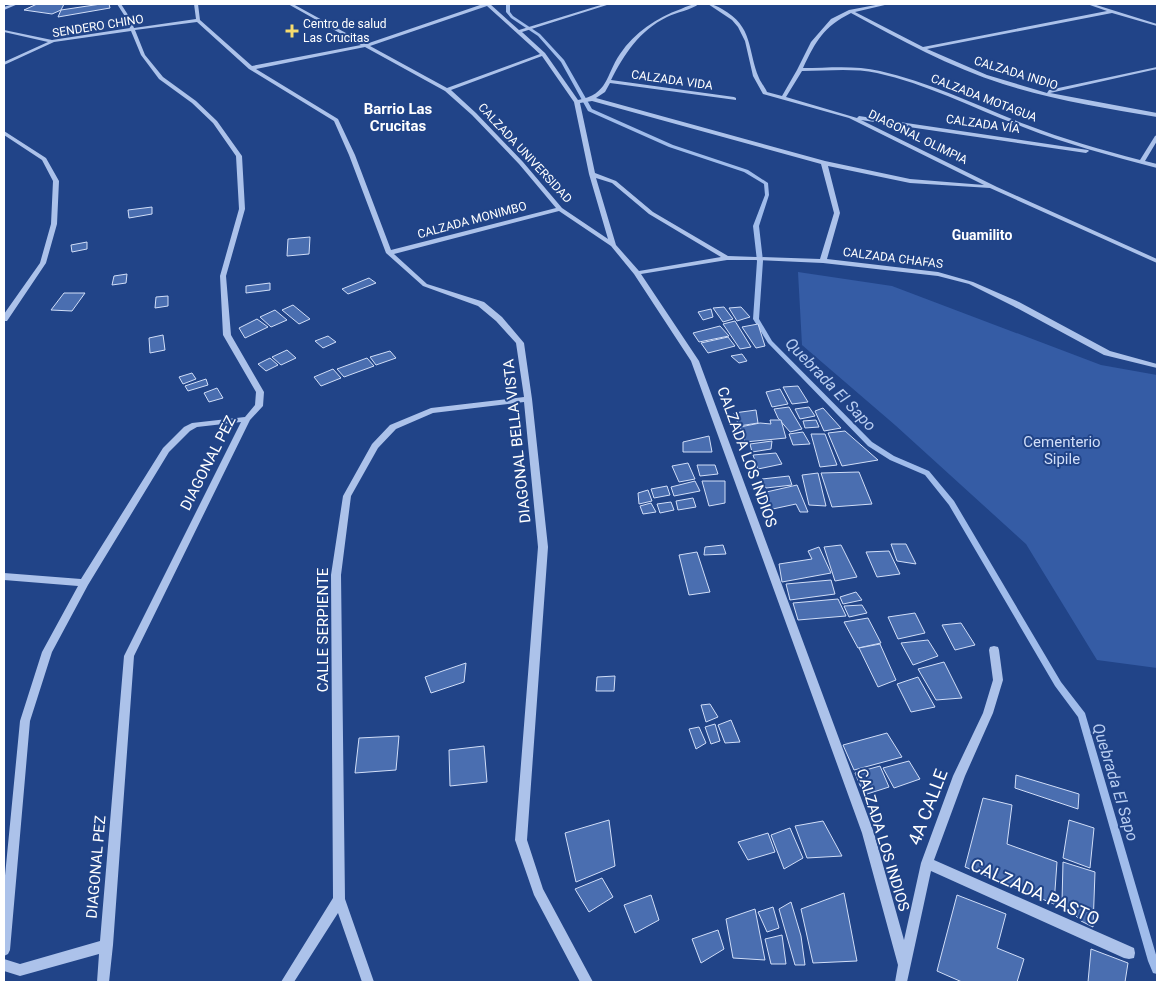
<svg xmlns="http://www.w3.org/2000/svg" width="1161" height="986" font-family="Roboto,sans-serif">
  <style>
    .green { fill: #355ca5 }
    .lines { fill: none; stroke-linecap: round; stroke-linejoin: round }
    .stream { fill: #a0bceb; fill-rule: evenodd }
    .building { fill: #4a6eb0; stroke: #d1def8 }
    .minor { fill: #acc2ea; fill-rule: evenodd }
    .poi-dot { fill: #f7dc6e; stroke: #214488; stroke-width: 2 }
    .labels { text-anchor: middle; stroke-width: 4; stroke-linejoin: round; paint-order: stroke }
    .far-poi-label { font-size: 12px; fill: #fff; stroke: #214488; text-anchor: start }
    .far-street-label { font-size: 12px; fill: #fff; stroke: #214488 }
    .far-neighbourhood-label { font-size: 14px; font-weight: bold; fill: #fff; stroke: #214488 }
    .far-quarter-label { font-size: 15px; font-weight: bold; fill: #fff; stroke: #214488 }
    .street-label { font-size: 15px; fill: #fff; stroke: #214488 }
    .park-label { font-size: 15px; fill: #d1def8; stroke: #214488 }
    .water-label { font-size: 16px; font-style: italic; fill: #b8cdf1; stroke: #214488 }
    .near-street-label { font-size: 18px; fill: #fff; stroke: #214488 }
  </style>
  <rect width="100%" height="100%" fill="#214488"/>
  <polygon class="green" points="798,272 892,286 1101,365 1157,375 1157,668 1097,660 1026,544 895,425 802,345"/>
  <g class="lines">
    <polygon class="stream" points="506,4 510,4 510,12 513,16 540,34 564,60 592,109 673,145 748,170 768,183 769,195 759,226 763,261 759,319 772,341 872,442 894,456 929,471 954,501 1061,682 1085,713 1157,958 1157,974 1153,973 1148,961 1078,717 1055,686 949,505 925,475 890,460 868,446 768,343 753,319 757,261 753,226 765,195 764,184 744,172 669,147 588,111 561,62 538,36 511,18 506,12"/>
  </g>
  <g class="building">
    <polygon points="37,4 64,4 61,10 52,14 24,10"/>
    <polygon points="101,4 109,4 110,8 58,17 61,10"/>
    <polygon points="152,207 152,214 129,218 128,210"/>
    <polygon points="310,237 309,254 287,256 288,239"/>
    <polygon points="87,242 87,249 72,252 71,245"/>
    <polygon points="127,274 126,283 112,285 114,276"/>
    <polygon points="369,278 376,283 348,294 342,289"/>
    <polygon points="270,283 270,290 246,293 246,286"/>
    <polygon points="64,293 85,293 72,311 51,310"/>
    <polygon points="168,296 168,306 155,308 156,297"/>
    <polygon points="293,305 310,319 299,324 282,310"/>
    <polygon points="724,307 733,319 723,322 713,308"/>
    <polygon points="741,307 750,317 737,321 729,308"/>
    <polygon points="711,309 713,317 703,320 698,312"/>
    <polygon points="275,310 287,320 271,327 260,317"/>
    <polygon points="257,319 268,327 245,338 239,328"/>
    <polygon points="735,321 751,347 740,349 723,324"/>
    <polygon points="758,324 765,346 756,348 742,327"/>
    <polygon points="720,326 729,336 699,342 693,333"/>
    <polygon points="163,335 165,350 150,353 149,338"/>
    <polygon points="328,336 336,342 323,348 315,341"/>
    <polygon points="728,337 735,346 708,353 701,343"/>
    <polygon points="287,350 296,358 281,365 272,357"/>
    <polygon points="390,351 396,358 376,365 370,357"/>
    <polygon points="742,354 747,361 739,363 731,356"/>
    <polygon points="270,358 278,365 266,371 258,364"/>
    <polygon points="367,358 374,366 344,377 337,369"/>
    <polygon points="333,369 341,378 321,386 314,377"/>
    <polygon points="192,373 196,379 183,384 179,377"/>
    <polygon points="206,379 208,385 188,391 185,386"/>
    <polygon points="798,386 808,402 792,404 783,387"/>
    <polygon points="217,388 223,398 209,402 204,393"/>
    <polygon points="780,389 788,404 772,407 766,392"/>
    <polygon points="789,407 802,429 790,432 778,418 774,409"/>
    <polygon points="809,407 815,416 800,419 795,409"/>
    <polygon points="823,408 841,428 824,431 815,411"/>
    <polygon points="756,410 758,423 739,426 734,413"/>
    <polygon points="770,420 781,420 786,438 745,442 740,427 760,423 771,424"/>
    <polygon points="816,420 819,427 805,428 803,421"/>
    <polygon points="845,431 878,460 842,466 828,433"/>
    <polygon points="803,432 810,444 793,445 789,434"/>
    <polygon points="811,434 825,434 837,465 820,467"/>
    <polygon points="709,436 712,452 683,452 683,442"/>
    <polygon points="772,441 771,449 752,452 750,444"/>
    <polygon points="776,453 782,464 758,469 753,455"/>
    <polygon points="688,463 695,479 679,482 672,466"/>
    <polygon points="697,465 715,465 718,474 700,476"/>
    <polygon points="859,472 872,504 832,507 821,473"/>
    <polygon points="818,473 826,506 809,505 802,475"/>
    <polygon points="789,476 792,485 766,488 762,479"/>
    <polygon points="695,481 700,491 674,496 671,487"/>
    <polygon points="702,481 725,481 725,503 709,506"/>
    <polygon points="797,485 808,512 800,512 796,504 768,510 762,493"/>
    <polygon points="667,486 670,495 654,498 651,489"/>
    <polygon points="648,490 652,501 639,504 638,493"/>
    <polygon points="693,498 696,507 678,510 676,501"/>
    <polygon points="671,502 674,510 660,513 657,504"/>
    <polygon points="651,503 656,512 643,514 640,506"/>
    <polygon points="891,544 906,544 916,564 897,561"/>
    <polygon points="723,545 726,554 704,555 705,547"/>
    <polygon points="841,545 857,577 835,581 824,547"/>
    <polygon points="819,547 831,573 782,582 779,564 812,559 808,551"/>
    <polygon points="889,551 900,574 877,577 866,552"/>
    <polygon points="697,552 710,592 689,595 679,555"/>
    <polygon points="831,580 835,594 790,600 786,584"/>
    <polygon points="856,592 862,600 843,604 840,597"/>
    <polygon points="838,599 846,616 798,620 793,603"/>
    <polygon points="862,605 867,613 849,617 844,606"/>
    <polygon points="915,613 925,633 898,639 888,617"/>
    <polygon points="868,618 881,643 858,648 844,622"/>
    <polygon points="961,623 975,645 955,650 942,625"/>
    <polygon points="928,640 938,656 913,665 901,643"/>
    <polygon points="880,644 896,680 878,687 859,648"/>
    <polygon points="944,662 962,698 936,700 918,669"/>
    <polygon points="466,663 464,682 431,693 425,677"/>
    <polygon points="615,676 614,691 596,691 597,677"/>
    <polygon points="918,677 935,707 911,712 897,684"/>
    <polygon points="710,704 718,717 706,722 701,705"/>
    <polygon points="731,720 740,742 725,743 718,725"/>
    <polygon points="715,724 720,741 711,744 705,727"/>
    <polygon points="699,727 706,743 696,749 689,729"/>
    <polygon points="887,733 902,757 854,770 843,745"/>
    <polygon points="399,736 396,770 355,773 359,738"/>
    <polygon points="484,746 487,782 450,786 449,750"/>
    <polygon points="909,761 920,779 894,788 883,768"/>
    <polygon points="880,766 889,787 864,795 855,773"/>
    <polygon points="1016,775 1079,794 1078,809 1015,788"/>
    <polygon points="983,798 1012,805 1007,844 1057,862 1054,904 965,867"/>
    <polygon points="609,820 615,866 576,882 565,833"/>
    <polygon points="1069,820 1094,828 1090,868 1063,858"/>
    <polygon points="823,821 842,856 807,858 795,826"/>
    <polygon points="790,828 803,858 784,869 771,835"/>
    <polygon points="768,833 775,852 748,860 738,842"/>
    <polygon points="1063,862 1095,872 1093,927 1081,921 1062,902"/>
    <polygon points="602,878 613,897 589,912 575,889"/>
    <polygon points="844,893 857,961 813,963 801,909"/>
    <polygon points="651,895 659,920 635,933 624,905"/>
    <polygon points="957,895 1006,914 997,948 1024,959 1017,982 962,982 937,971"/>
    <polygon points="791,902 801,936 805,965 795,965 779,909"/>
    <polygon points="773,907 779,928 767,932 758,912"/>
    <polygon points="755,909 765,960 733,958 726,919"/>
    <polygon points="718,930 724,949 701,963 692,939"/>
    <polygon points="782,935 786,964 771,964 765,939"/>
    <polygon points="1091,949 1128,963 1125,982 1088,982"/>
  </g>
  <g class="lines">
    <g class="minor">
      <polygon points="13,4 18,4 4,10 4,7"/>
      <path d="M117 4H121L130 18 134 28 196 19 194 4H198L200 20 252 66 361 45 288 4H293L366 44 483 4H490L519 30 604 4H610L522 32 545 53 578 100C609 94 605 76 620 54 635 32 656 18 681 9 687 6 692 4 699 4 691 10 677 12 667 17 639 31 625 53 611 80L734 97 736 98V100L610 83 605 92 596 98 825 161 910 179 984 185 849 118 763 94 753 76 745 41 738 27 732 20 708 4C713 4 717 6 722 9 754 27 747 49 759 78 761 83 765 87 767 92L782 96 797 70 811 42 831 19 849 10 881 4H889L855 12 923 47 1107 11 1087 4H1093L1157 24V26L1112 13 927 49 987 75 1047 93 1049 90 1157 67V69L1050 93 1157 113V117C1105 108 1053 100 1003 84 950 67 900 40 851 13 823 27 816 41 803 68 828 68 855 65 880 71 930 82 978 106 1027 125 1063 139 1102 150 1140 160L1155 136 1157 135V141L1145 161 1157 164V168C1112 156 1066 144 1023 127 975 109 927 84 877 73 853 68 826 71 802 71L786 97 857 118 859 116 1088 150 1089 151 1086 153 861 120 997 187 1157 259V263L990 188 910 183 828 166 840 213 827 259 938 272 973 282 1019 302 1110 351 1157 364V368L1104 355 1013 306 969 284 938 276 823 263 755 260H727L641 274 699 361 874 833 904 940 921 863 953 776 983 713 993 680 989 650 990 647 994 646 998 647 999 650 1003 680 993 713 965 776 934 860 1134 948 1135 953 1134 958 1129 959 1124 958 931 871 907 982H895L898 965 862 833 691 361 634 274 611 246 559 211 394 254 427 284 484 302 502 317 524 343 532 399 548 547 527 840 543 889 593 982H580L534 895 515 840 538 547 524 402 433 413 396 429 378 448 351 496 341 575 345 899 374 982H362L338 913 294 982H281L333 898 331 575 343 496 372 444 390 425 431 408 524 397 516 343 496 321 478 306 423 286 386 253 349 155 334 121 249 69 197 22 135 30 145 55 163 77 196 101 217 121 242 156 245 209 226 276 231 335 264 392 263 406 250 420 134 656 113 945 109 982H97L99 954 20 976 4 971V959L20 964 100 941 124 656 241 422 197 427 190 431 169 452 88 585 52 652 30 721 10 950 8 954 4 956V886L20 721 42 652 78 586 4 580V573L81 579 163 448 184 427 192 423 245 417 255 405 256 392 223 335 220 276 239 209 236 156 213 123 192 103 159 79 141 55 131 31 54 42 4 65V62L48 42 4 32V30L52 40 130 28 126 18ZM487 6 540 54 447 88 370 46ZM365 47 445 91 472 115 519 164 556 208 391 250 355 155 338 119 256 69ZM542 56 574 102 589 174 608 239 562 208 523 162 476 113 451 90ZM592 101 821 164 834 213 820 259 728 256 653 212 616 181 595 173 580 103ZM596 178 612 183 649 214 721 257 639 271 616 245Z"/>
      <polygon points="4,131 46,158 59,181 57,224 46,263 7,321 4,321 4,314 40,263 51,224 53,181 42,160 4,135"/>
    </g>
  </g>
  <path class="poi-dot" d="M289.5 23.5h5v5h5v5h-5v5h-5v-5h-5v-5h5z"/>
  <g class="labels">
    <g class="far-poi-label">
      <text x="303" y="28">Centro de salud<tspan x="303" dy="14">Las Crucitas</tspan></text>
    </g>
    <g class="far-street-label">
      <text transform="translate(98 26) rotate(-9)" y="4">SENDERO CHINO</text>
      <text transform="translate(1016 73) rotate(17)" y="4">CALZADA INDIO</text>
      <text transform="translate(672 80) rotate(8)" y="4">CALZADA VIDA</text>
      <text transform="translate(984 98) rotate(21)" y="4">CALZADA MOTAGUA</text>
      <text transform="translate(983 124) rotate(8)" y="4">CALZADA VÍA</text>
      <text transform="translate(918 137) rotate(26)" y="4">DIAGONAL OLIMPIA</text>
      <text transform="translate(525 153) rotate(47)" y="4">CALZADA UNIVERSIDAD</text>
      <text transform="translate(472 220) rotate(-15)" y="4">CALZADA MONIMBO</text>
      <text transform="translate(893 258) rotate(7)" y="4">CALZADA CHAFAS</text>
    </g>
    <g class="far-neighbourhood-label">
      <text x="982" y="240">Guamilito</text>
    </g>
    <g class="far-quarter-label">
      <text x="398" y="114">Barrio Las<tspan x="398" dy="17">Crucitas</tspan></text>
    </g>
    <g class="street-label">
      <text transform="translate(517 441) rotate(-96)" y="5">DIAGONAL BELLA VISTA</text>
      <text transform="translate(747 457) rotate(70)" y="5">CALZADA LOS INDIOS</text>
      <text transform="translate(208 463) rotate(-63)" y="5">DIAGONAL PEZ</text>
      <text transform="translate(323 630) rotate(-90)" y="5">CALLE SERPIENTE</text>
      <text transform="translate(883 840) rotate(73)" y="5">CALZADA LOS INDIOS</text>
      <text transform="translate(96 867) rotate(-85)" y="5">DIAGONAL PEZ</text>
    </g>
    <g class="park-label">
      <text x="1062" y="447">Cementerio<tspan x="1062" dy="17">Sipile</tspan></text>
    </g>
    <g class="water-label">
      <text transform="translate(831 384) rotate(46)" y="6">Quebrada El Sapo</text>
      <text transform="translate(1116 782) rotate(73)" y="6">Quebrada El Sapo</text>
    </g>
    <g class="near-street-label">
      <text transform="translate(928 807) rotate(-69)" y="6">4A CALLE</text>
      <text transform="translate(1035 892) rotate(24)" y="6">CALZADA PASTO</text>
    </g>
  </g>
  <rect width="1161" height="986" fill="none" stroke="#ffffff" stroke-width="10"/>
</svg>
